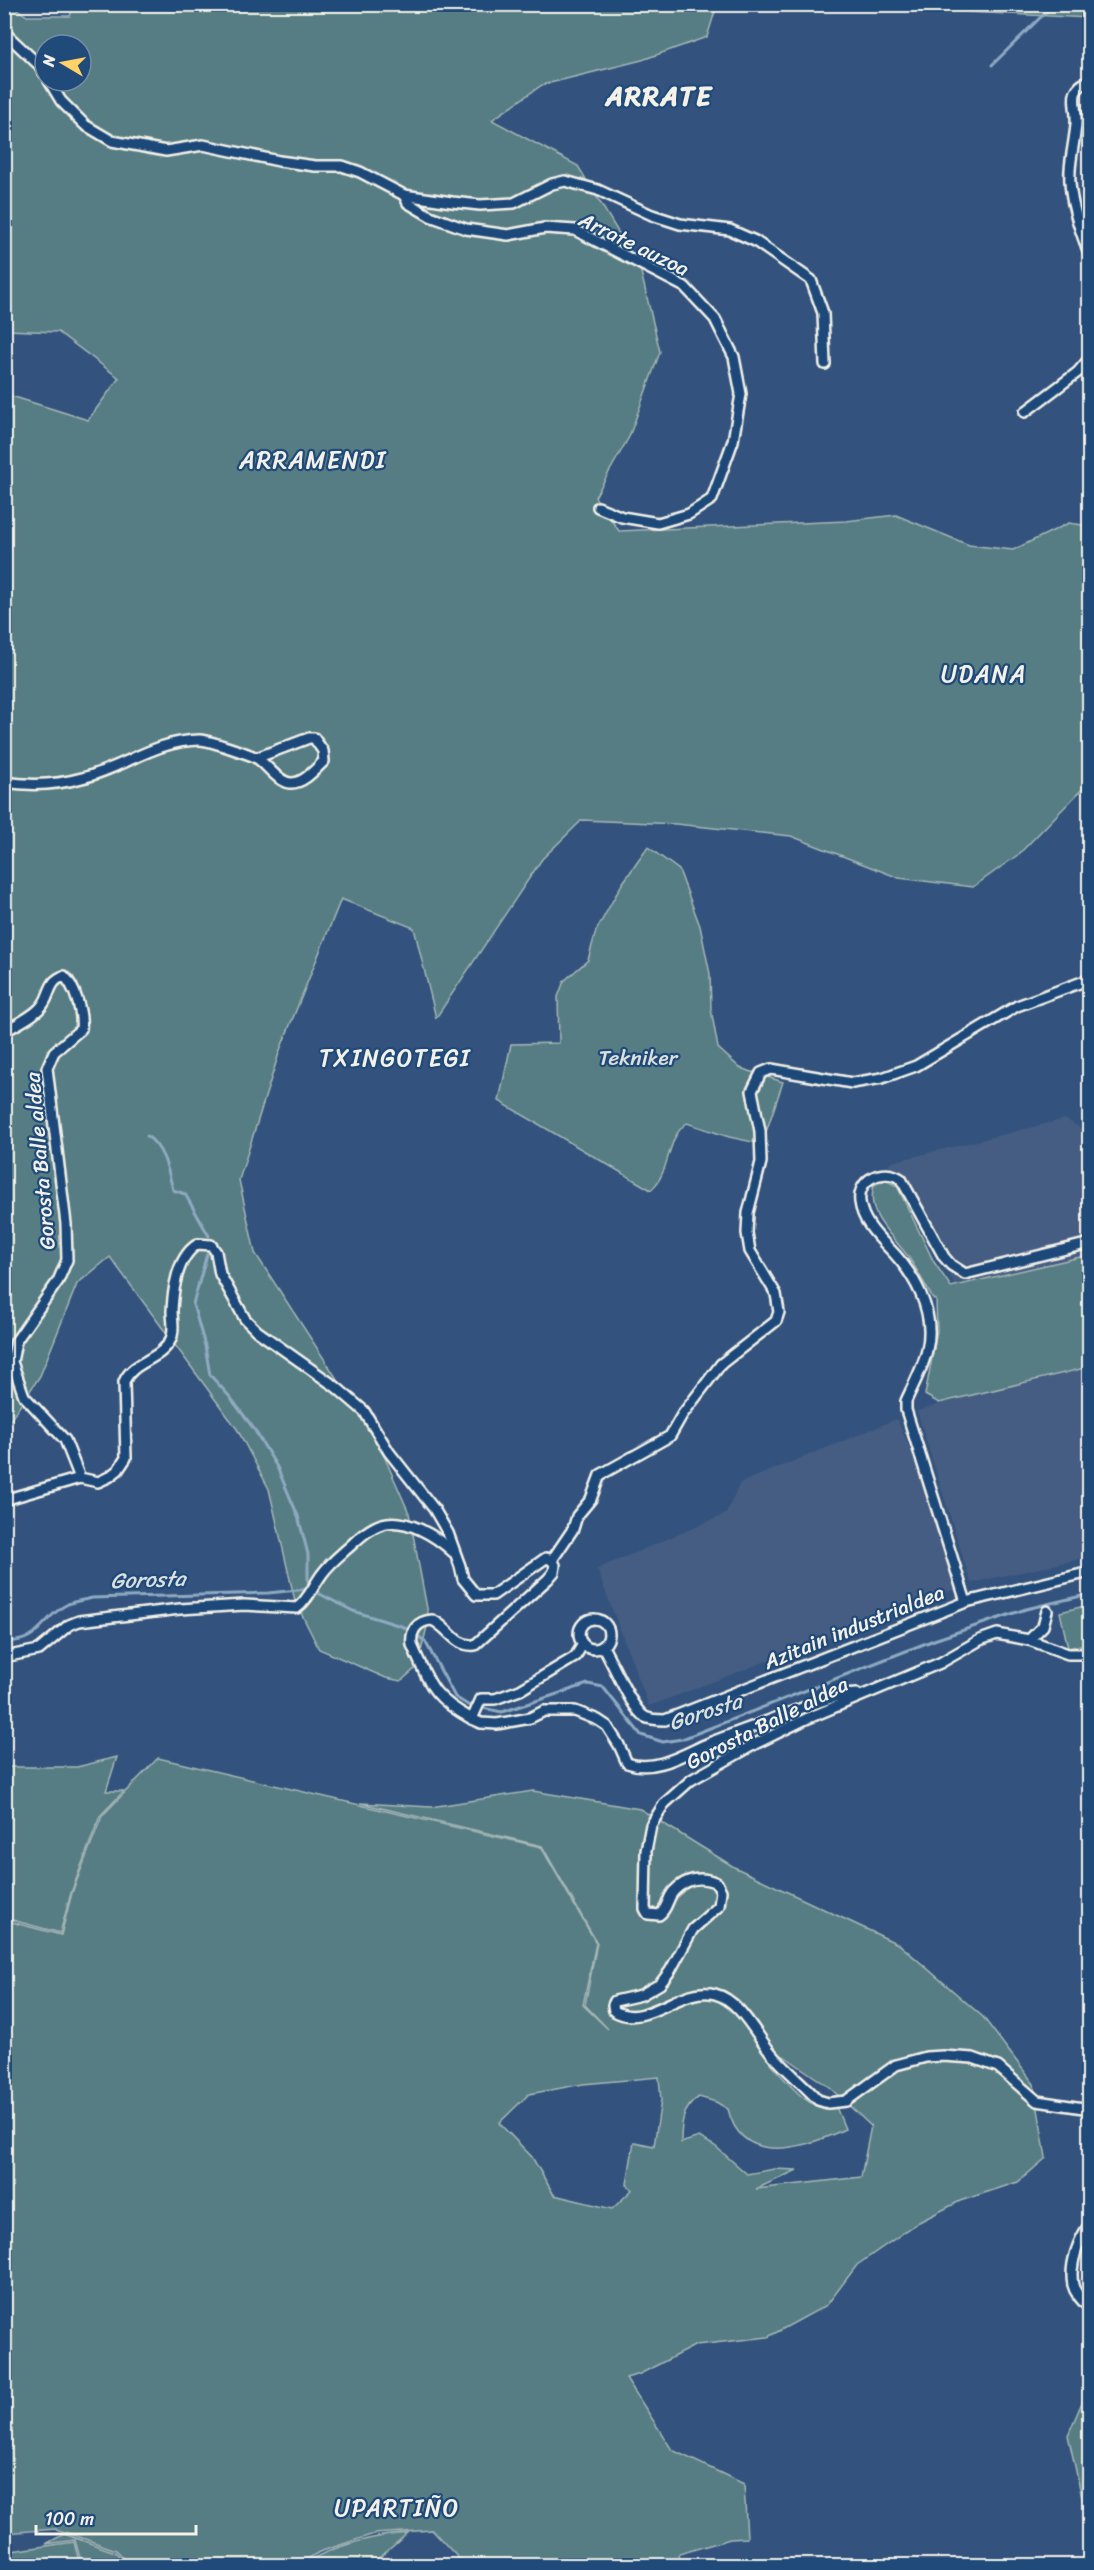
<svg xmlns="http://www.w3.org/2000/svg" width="1094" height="2570" font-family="Sriracha,sans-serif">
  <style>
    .built { fill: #455d82 }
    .green { fill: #577d83; stroke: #a6b7b6; stroke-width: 1.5; fill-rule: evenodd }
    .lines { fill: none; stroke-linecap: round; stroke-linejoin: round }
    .stream { stroke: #8faac2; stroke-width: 3 }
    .street-casing { stroke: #f4f1e8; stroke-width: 14 }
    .street { stroke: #1f4a7a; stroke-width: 9 }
    .labels { text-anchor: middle; stroke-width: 4.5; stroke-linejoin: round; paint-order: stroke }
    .street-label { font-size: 21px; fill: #f4f1e8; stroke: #1f4a7a }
    .park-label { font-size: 21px; fill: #dce0d9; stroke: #1f4a7a }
    .water-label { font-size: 22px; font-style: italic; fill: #dbdfde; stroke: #1f4a7a }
    .quarter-label { font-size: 24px; letter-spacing: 1.5px; fill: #f4f1e8; stroke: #1f4a7a }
    .district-label { font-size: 27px; font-weight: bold; letter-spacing: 1.5px; fill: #f4f1e8; stroke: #1f4a7a }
  </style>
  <rect width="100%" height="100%" fill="#33537e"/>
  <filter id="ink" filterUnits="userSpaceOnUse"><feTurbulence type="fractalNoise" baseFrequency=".0167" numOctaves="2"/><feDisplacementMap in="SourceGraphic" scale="12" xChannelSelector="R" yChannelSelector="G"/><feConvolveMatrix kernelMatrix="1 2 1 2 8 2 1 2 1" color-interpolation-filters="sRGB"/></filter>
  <g filter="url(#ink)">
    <g class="built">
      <polygon points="1065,1119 1089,1133 1089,1255 956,1287 888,1163"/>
      <polygon points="1089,1367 1089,1557 971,1583 917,1411 1019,1381"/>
      <polygon points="897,1419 910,1449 958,1588 649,1706 597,1569 726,1514 740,1483"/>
    </g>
    <g class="green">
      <path d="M74 4 717 5 707 37 642 60 542 85 492 120 578 166 640 268 660 352 629 437 595 497 619 531 846 521 896 515 969 545 1013 550 1069 523 1089 526V782L1019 854 973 887 899 878 791 836 676 824 582 820 542 859 436 1018 414 928 341 899 280 1050 239 1180 255 1253 377 1440 409 1513 429 1619 417 1667 401 1681 386 1678 319 1649 295 1601 269 1489 237 1429 110 1257 77 1284 40 1376 5 1428V394L88 420 119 378 58 332 5 330V5H11L27 16H70ZM45 45H81V81H45Z"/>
      <polygon points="964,5 1089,5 1089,18 968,12"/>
      <path d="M648 847 679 870 700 926 710 974 711 1009 718 1048 740 1068 783 1082 762 1144 729 1137 687 1123C666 1137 671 1172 651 1190L499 1101 511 1044 559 1043 558 997 564 981 588 960 596 931 622 884Z"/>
      <path d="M885 1180 897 1186 934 1262 951 1287 1089 1255V1367L939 1403 925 1395 937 1331 936 1300 933 1299C925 1285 918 1271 909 1258 893 1235 865 1216 874 1185Z"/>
      <polygon points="1089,1605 1089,1643 1068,1648 1060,1612"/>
      <polygon points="117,1757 106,1791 124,1791 100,1816 71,1893 60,1933 5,1918 5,1767 77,1767"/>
      <path d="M158 1758 541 1847 596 1943 583 2005 608 2029 585 2005 597 1943 542 1846 360 1803 431 1807 533 1791 640 1809 734 1867 900 1945 983 2017 1034 2084 1046 2158 1018 2182 960 2201 919 2222 857 2265 827 2305 768 2337 696 2345 640 2374 626 2378 672 2450 744 2484 747 2538 730 2539 679 2554 681 2566 465 2565 432 2530 374 2534 319 2552 298 2565H131L116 2550 56 2529 5 2533 4 1920 61 1935 72 1893 102 1816ZM784 2056 829 2087 871 2126 861 2177 756 2189 797 2170 775 2169 747 2174 715 2146 699 2137 681 2143C681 2124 682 2108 699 2097L716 2102 728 2109C742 2168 805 2148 845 2129L836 2107C814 2118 784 2078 770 2063ZM659 2077 661 2100 654 2146 634 2142 627 2184 632 2190 612 2209 554 2195 532 2157 499 2123 529 2094 583 2084Z"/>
      <polygon points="1089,2386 1090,2386 1089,2529 1068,2435"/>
      <path d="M408 2533 371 2565H301C333 2546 371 2536 408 2533Z"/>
      <polygon points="64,2534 115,2552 129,2565 82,2565 75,2540 46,2544"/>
      <polygon points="74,2542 80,2565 5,2565 5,2552"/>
    </g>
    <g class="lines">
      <g class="stream">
        <polyline points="992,65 1054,4"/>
        <path d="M147 1136C164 1148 168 1170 173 1190L185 1194 209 1236"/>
        <polyline points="316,1592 353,1611 404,1627 425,1641 455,1697 468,1705 502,1712 588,1684 603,1687 641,1735 663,1742 682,1739 934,1640 1026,1609 1090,1594"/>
        <path d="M4 1641C39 1645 42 1616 68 1604 75 1601 85 1600 92 1598L268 1593 308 1589V1554L298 1516 277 1467 254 1429 230 1397 210 1375 205 1346 193 1304 207 1254"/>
      </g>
      <defs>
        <g id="street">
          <polyline points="4,32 39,65 45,74"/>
          <path d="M1090 80C1065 91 1078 105 1076 124 1075 139 1071 154 1070 170 1068 198 1080 230 1090 256"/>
          <polyline points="49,81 61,101 85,125 112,141 166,151 203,145 279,161 315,166 342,166 360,172 404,195 452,202 480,205 514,203 552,184 565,181 598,190 652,215 680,224 730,230 755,241 811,280 823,313 825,364"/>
          <polyline points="404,195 408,203 430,216 466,229 508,235 545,228 575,230 685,287 715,319 734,357 741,394 733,441 712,499 689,514 658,523 622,517 598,507"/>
          <polyline points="1025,412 1078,372 1090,358"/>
          <path d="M4 782C30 786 57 785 82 778 123 768 156 740 200 740 208 740 249 754 257 758 267 765 277 781 290 783 303 784 316 769 324 761L323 751 314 738H309L256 758"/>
          <path d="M4 1032C16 1024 37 1015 44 1003 51 992 49 981 64 976 75 986 83 1014 81 1029L54 1052 47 1068 66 1224 67 1260 58 1281 16 1341 12 1362 24 1396 65 1440 80 1478 98 1482 109 1477 118 1470 126 1458 124 1382C133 1360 161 1361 171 1339 175 1330 172 1320 172 1311 173 1288 178 1256 198 1244L211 1245 216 1252 220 1274 245 1319 257 1331 336 1387 364 1411 389 1452 434 1509 448 1533 460 1566 463 1579 476 1595H493L546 1558 552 1560 555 1565 554 1572 548 1579 475 1645C454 1647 449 1627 432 1620 417 1621 410 1631 412 1645 430 1685 432 1697 472 1719L481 1699H495L520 1690 575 1657 583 1644"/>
          <polyline points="4,1500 80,1478"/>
          <polyline points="552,1560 573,1529 577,1516 591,1499 600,1475 670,1436 682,1415 721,1364 776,1321 779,1312 776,1294 750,1251 747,1233 748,1213 761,1162 760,1131 752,1091 761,1073 771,1069 852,1083 882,1078 916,1066 1017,1006 1090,979"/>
          <path d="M966 1602 906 1410V1401C913 1385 923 1368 927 1350 936 1312 915 1274 888 1247 876 1235 862 1220 860 1202 857 1179 883 1167 901 1179L944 1257 951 1265 965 1274 1090 1243"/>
          <path d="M1047 1611 1043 1626 1029 1640 997 1634 980 1640 940 1663 806 1719 755 1744 691 1780 664 1804 651 1825 646 1851 645 1909 648 1914 659 1915C668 1909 667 1898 674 1891 686 1878 702 1876 717 1883L721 1891 719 1906 693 1929 670 1971 660 1984 641 1995 615 2001 613 2005 614 2011C647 2030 680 1985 715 1994 740 2000 756 2035 772 2054 786 2070 803 2084 818 2100L828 2103 846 2101 896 2065 926 2057 943 2056 973 2058 998 2067 1037 2101 1090 2109"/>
          <circle cx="594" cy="1634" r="15"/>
          <polyline points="1029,1640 1068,1654 1090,1654"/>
          <path d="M603 1647C613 1663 632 1710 645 1717 651 1720 658 1720 665 1720L966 1602 1090 1572"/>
          <path d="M4 1657 39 1650 69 1625 79 1621 180 1609 244 1605 297 1608C309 1599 313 1586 322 1574 329 1564 339 1556 348 1548 358 1539 369 1528 382 1524 406 1517 436 1536 453 1552"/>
          <path d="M472 1719 481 1723 497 1724 530 1718 544 1711H575L598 1720 607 1726 619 1745 627 1763C655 1773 684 1754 709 1743 732 1734 755 1726 778 1717 804 1708 830 1695 857 1694"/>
          <path d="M1090 2224C1078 2240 1069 2265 1073 2285 1075 2294 1083 2301 1090 2309"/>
        </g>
      </defs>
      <use href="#street" class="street-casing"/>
      <use href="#street" class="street"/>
    </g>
  </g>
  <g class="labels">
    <g class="street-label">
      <text transform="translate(634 244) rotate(26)" y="7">Arrate auzoa</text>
      <text transform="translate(40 1161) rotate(-95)" y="7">Gorosta Balle aldea</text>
      <text transform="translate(854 1627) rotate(-22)" y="7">Azitain industrialdea</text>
      <text transform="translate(767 1723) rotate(-27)" y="7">Gorosta Balle aldea</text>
    </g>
    <g class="park-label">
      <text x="638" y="1065">Tekniker</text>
    </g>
    <g class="water-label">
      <text transform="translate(148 1579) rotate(-2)" y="8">Gorosta</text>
      <text transform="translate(705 1711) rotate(-18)" y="8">Gorosta</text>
    </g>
    <g class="quarter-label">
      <text x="313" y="468">ARRAMENDI</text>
      <text x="984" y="682">UDANA</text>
      <text x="395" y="1066">TXINGOTEGI</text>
      <text x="397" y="2516">UPARTIÑO</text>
    </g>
    <g class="district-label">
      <text x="659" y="105">ARRATE</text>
    </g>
  </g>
  <rect width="1094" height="2570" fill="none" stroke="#1f4a7a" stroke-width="24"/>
  <rect x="12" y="12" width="1070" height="2546" fill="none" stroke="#f4f1e8" stroke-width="2" filter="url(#ink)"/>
  <g transform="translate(63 63) rotate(280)"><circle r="28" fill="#1f4a7a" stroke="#748da6" stroke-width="1.5"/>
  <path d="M0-4.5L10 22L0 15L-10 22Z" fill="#ffd166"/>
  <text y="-9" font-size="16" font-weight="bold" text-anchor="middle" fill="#f4f1e8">N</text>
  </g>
  <path d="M36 2525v9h160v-9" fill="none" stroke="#f4f1e8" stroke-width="3"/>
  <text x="45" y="2525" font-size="18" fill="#f4f1e8" stroke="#1f4a7a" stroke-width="4.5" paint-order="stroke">100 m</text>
</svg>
